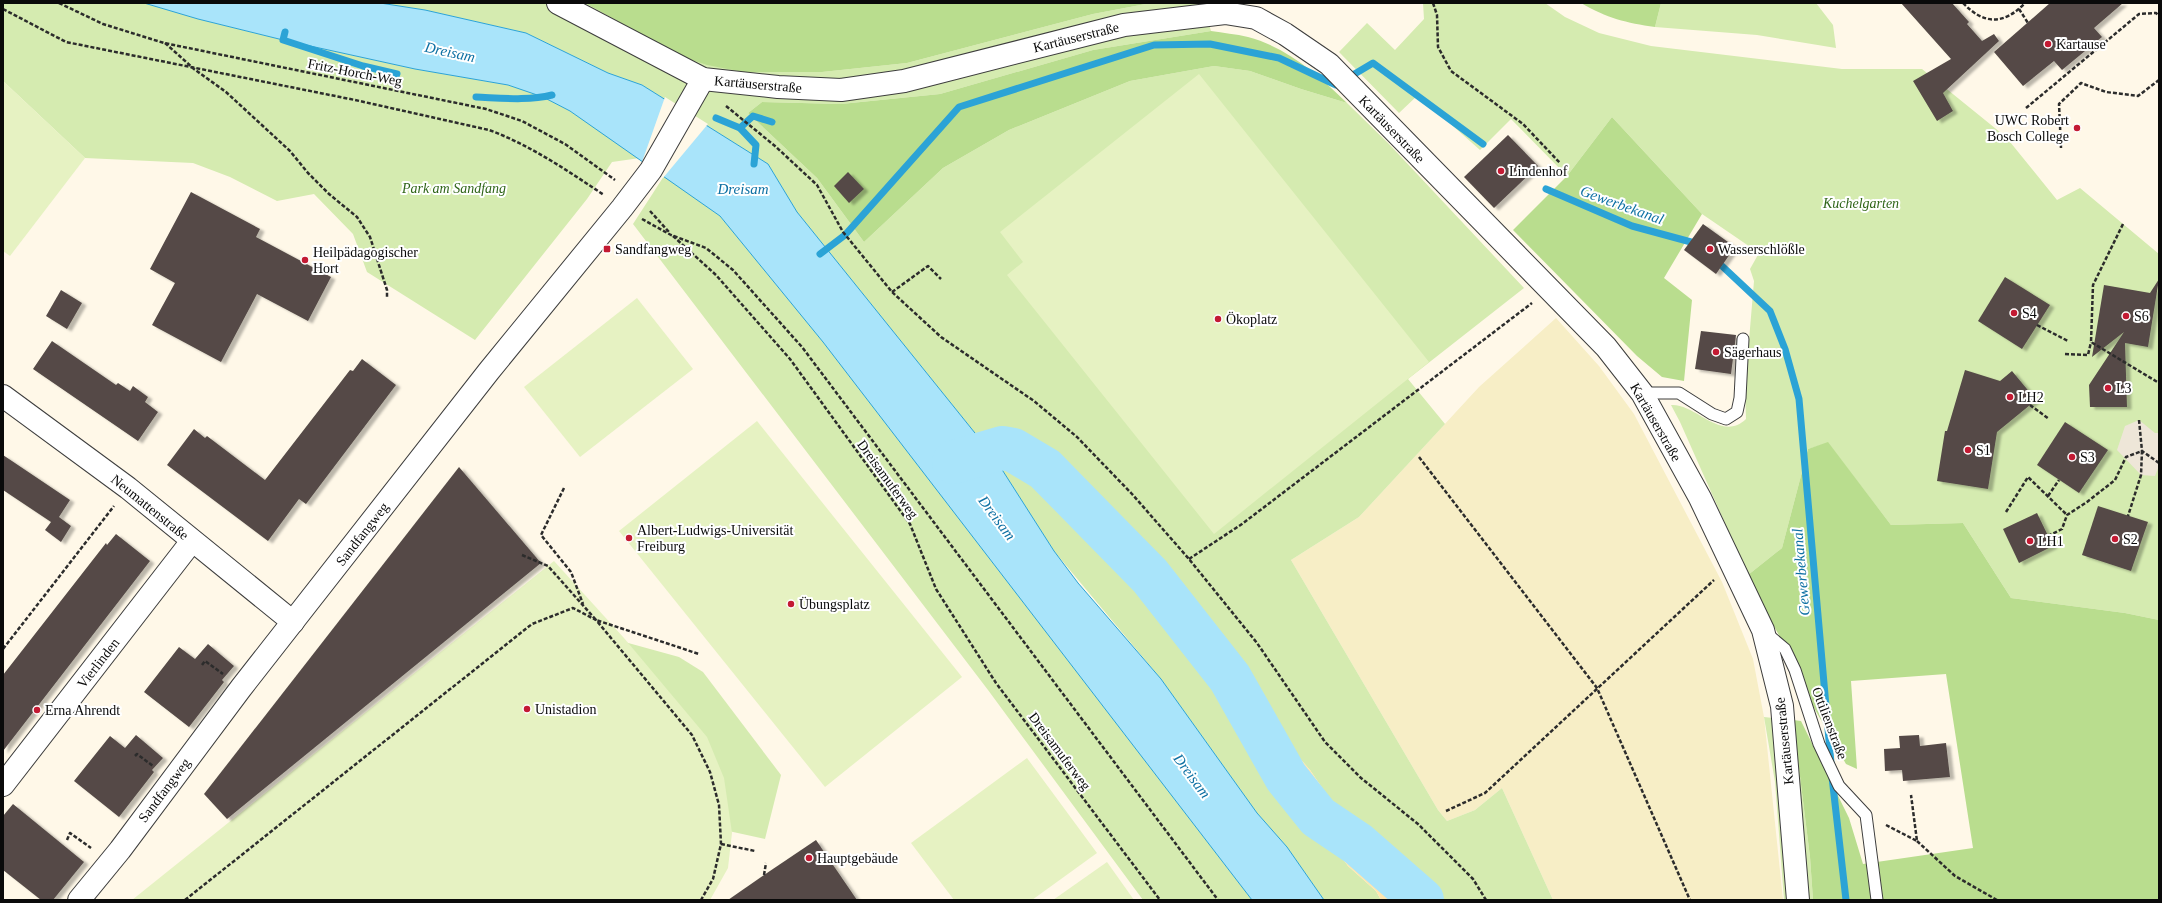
<svg xmlns="http://www.w3.org/2000/svg" width="2162" height="903" font-family="'Times New Roman',serif">
  <style>
    .farmland { fill: #f7eec6 }
    .green { fill: #d5ebb0 }
    .forest { fill: #b9dd8e }
    .sand { fill: #ffe6b0 }
    .pitch { fill: #e6f2c2 }
    .plaza { fill: #eee6d8 }
    .water { fill: #a9e4fa; stroke: #2ba3d6 }
    .pier { fill: #fff8e8 }
    .lines { fill: none; stroke-linecap: round; stroke-linejoin: round }
    .stream { stroke: #2ba3d6; stroke-width: 7 }
    .river { stroke: #a9e4fa; stroke-width: 44 }
    .building { fill: #544a46; filter: url(#shadow) }
    .lane-casing { stroke: #3d3d3d; stroke-width: 13 }
    .street-casing { stroke: #3d3d3d; stroke-width: 24 }
    .path { stroke: #2c2c2c; stroke-width: 2.5; stroke-dasharray: 4 2; stroke-linecap: butt }
    .lane { stroke: #fff; stroke-width: 11 }
    .street { stroke: #fff; stroke-width: 22 }
    .poi-dot { fill: #c31a33; stroke: #fff; stroke-width: 1.5 }
    .labels { text-anchor: middle; stroke-width: 4; stroke-linejoin: round; paint-order: stroke }
    .street-label { font-size: 14px; fill: #0a0a0a; stroke: #fff }
    .poi-label { font-size: 14px; fill: #0a0a0a; stroke: #fff; text-anchor: start }
    .park-label { font-size: 14px; font-style: italic; fill: #2f6518; stroke: #fff }
    .water-label { font-size: 15px; font-style: italic; fill: #0d70a3; stroke: #fff }
  </style>
  <defs>
    <filter id="shadow"><feDropShadow dx="4.5" dy="2.5" stdDeviation="1" flood-color="#0004"/></filter>
  </defs>
  <rect width="100%" height="100%" fill="#fff8e8"/>
  <polygon class="farmland" points="1556,318 1599,366 1634,414 1722,582 1753,659 1764,717 1783,900 1553,900 1502,788 1475,810 1447,821 1438,810 1291,560 1359,517 1479,387"/>
  <g class="green">
    <polygon points="3,3 144,3 198,19 283,40 415,69 508,85 543,97 570,111 640,158 612,162 587,199 475,340 367,272 353,234 314,194 277,201 230,177 193,163 85,158 3,81"/>
    <polygon points="380,3 585,3 680,56 743,72 822,72 907,63 1093,14 1151,3 1203,3 1211,31 1093,50 940,94 841,104 762,102 748,113 817,178 864,242 943,168 1009,130 1130,81 1214,66 1250,71 1301,89 1347,103 1388,143 1524,288 1408,379 1445,424 1359,517 1291,560 1438,810 1447,821 1475,810 1502,788 1553,900 1442,900 1395,859 1366,841 1344,820 1310,770 1289,746 1162,570 1140,553 1126,534 1056,463 1001,437 979,438 797,212 768,164 642,85 608,73 526,33 425,10"/>
    <path d="M1423 3H1545L1565 17 1599 33 1651 46 1842 69H1922L2006 137 2057 200 2080 188 2159 254V620L2125 613 2011 598 1963 523 1891 525 1828 443 1808 449 1782 548 1748 575 1680 422 1671 405C1696 403 1721 443 1746 419L1745 388 1754 281 1750 269 1759 253 1702 214 1612 117 1567 176 1511 119 1480 150 1418 95 1399 113 1339 52 1367 23 1395 50 1424 19Z"/>
    <polygon points="1661,3 1816,3 1833,25 1836,48 1757,35 1655,27"/>
    <polygon points="664,176 720,216 823,342 1252,900 1143,900 988,690 633,224"/>
    <polygon points="1012,458 1049,478 1085,516 1095,532 1122,559 1182,635 1218,688 1226,704 1241,724 1242,735 1308,822 1329,840 1348,866 1376,891 1381,900 1324,900 1287,847 1257,813 1161,679 1054,551 1001,468"/>
    <polygon points="621,641 679,657 703,672 781,775 765,839 724,830"/>
    <polygon points="1764,717 1793,720 1810,857 1813,900 1784,900 1775,782"/>
  </g>
  <g class="forest">
    <polygon points="585,3 1151,3 1093,14 907,63 822,72 743,72 707,65 680,56"/>
    <path d="M1581 3H1661L1655 27C1626 23 1607 18 1581 3Z"/>
    <path d="M1211 31C1223 33 1236 34 1248 37 1286 47 1319 75 1347 103L1301 89 1250 71 1214 66 1130 81 1009 130 943 168 864 242 817 178 748 113 762 102 841 104 940 94 1093 50Z"/>
    <polygon points="1612,117 1702,214 1664,278 1692,300 1684,381 1662,377 1637,356 1513,230 1567,176"/>
    <polygon points="1828,442 1891,525 1963,523 2011,598 2125,613 2159,620 2159,900 1813,900 1810,857 1793,720 1801,721 1849,818 1863,864 1973,848 1946,674 1851,681 1857,769 1846,764 1813,706 1797,667 1759,600 1748,575 1782,548 1808,449"/>
  </g>
  <polygon class="sand" points="1001,437 1020,443 1056,463 1126,534 1140,553 1162,570 1289,746 1310,770 1344,820 1366,841 1395,859 1442,900 1381,900 1376,891 1348,866 1329,840 1308,822 1269,783 1253,758 1242,735 1241,724 1226,704 1218,688 1182,635 1122,559 1095,532 1085,516 1049,478 1012,458 1001,468 979,438"/>
  <g class="pitch">
    <polygon points="1199,74 1429,362 1214,534 1007,275 1023,262 1000,232"/>
    <polygon points="3,81 85,158 10,256 3,251"/>
    <polygon points="637,298 693,369 580,457 524,387"/>
    <polygon points="757,421 962,677 825,787 619,531"/>
    <polygon points="554,561 624,638 707,737 724,778 732,833 728,868 710,900 132,900"/>
    <polygon points="1027,758 1097,853 1032,900 954,900 911,843"/>
    <polygon points="1107,862 1134,900 1053,900"/>
  </g>
  <polygon class="plaza" points="2139,420 2155,433 2159,433 2159,466 2155,476 2141,475 2117,450 2125,426"/>
  <polygon class="water" points="144,3 380,3 425,10 526,33 608,73 642,85 768,164 797,212 979,438 1001,468 1054,551 1078,583 1161,679 1257,813 1287,847 1324,900 1252,900 823,342 720,216 570,111 543,97 508,85 415,69 283,40 198,19"/>
  <polygon class="pier" points="665,97 708,124 663,178 642,162"/>
  <g class="lines">
    <g class="stream">
      <polyline points="285,32 283,40 363,66 397,74"/>
      <path d="M476 97C501 98 528 101 552 95"/>
      <polyline points="716,118 740,128 756,145 754,164"/>
      <polyline points="740,128 753,116 772,122"/>
      <polyline points="1546,189 1632,226 1691,242"/>
      <polyline points="820,254 845,235 959,107 1154,45 1210,44 1279,58 1336,85 1373,63 1483,144"/>
      <polyline points="1722,266 1770,311 1785,349 1799,399 1831,763"/>
      <polyline points="1832,777 1846,900"/>
    </g>
    <polyline class="river" points="954,462 1002,448 1013,450 1045,469 1150,576 1230,678 1286,777 1318,817 1358,844 1422,900"/>
  </g>
  <g class="building">
    <polygon points="1901,3 1952,3 1969,22 1967,24 1982,41 1994,34 1999,41 1943,93 1953,111 1937,121 1913,81 1951,59"/>
    <polygon points="2050,3 2123,3 2094,28 2102,37 2062,70 2054,61 2023,86 1994,52"/>
    <polygon points="1508,135 1538,166 1494,208 1464,177"/>
    <polygon points="848,172 864,189 849,203 834,186"/>
    <polygon points="191,192 260,229 256,237 331,277 308,321 257,294 221,362 152,325 175,283 150,269"/>
    <polygon points="1703,224 1735,247 1716,274 1684,250"/>
    <polygon points="2005,277 2050,305 2022,349 1978,321"/>
    <polygon points="2159,279 2148,347 2125,343 2127,407 2090,407 2089,385 2124,332 2092,357 2104,285 2150,293"/>
    <polygon points="61,290 82,303 67,329 46,316"/>
    <polygon points="1701,331 1736,335 1731,374 1695,369"/>
    <polygon points="52,341 116,385 118,383 130,391 133,386 148,397 145,402 158,412 138,441 33,369"/>
    <polygon points="362,359 396,385 306,504 299,499 268,541 167,465 194,429 205,438 207,436 265,480 350,370 353,371"/>
    <polygon points="1965,370 2000,381 2012,371 2036,400 1997,432 1988,489 1937,481 1945,431 1947,431"/>
    <polygon points="2065,422 2108,450 2079,493 2037,465"/>
    <polygon points="3,455 70,500 59,517 71,526 61,542 45,530 51,522 3,490"/>
    <polygon points="459,467 541,563 227,819 204,794"/>
    <polygon points="2098,506 2148,522 2131,571 2082,555"/>
    <polygon points="2037,513 2053,546 2019,563 2003,529"/>
    <polygon points="116,534 150,561 3,751 3,675 106,543 107,545"/>
    <polygon points="208,644 234,666 222,680 224,682 189,727 144,692 179,647 195,659"/>
    <polygon points="136,735 163,758 152,770 154,772 119,817 74,781 110,736 125,748"/>
    <polygon points="1919,735 1920,746 1946,743 1950,777 1903,781 1902,770 1885,771 1884,749 1900,748 1899,736"/>
    <polygon points="13,804 84,862 53,900 41,900 3,870 3,816"/>
    <polygon points="816,840 857,900 728,900 764,875"/>
  </g>
  <g class="lines">
    <defs>
      <g id="lane">
        <polyline points="1642,393 1679,393 1712,414 1726,419 1737,412 1740,398 1743,339"/>
        <polyline points="1766,633 1785,649 1795,670 1819,744 1839,786 1866,815 1877,900"/>
      </g>
      <g id="street">
        <polyline points="558,3 703,79 778,87 841,90 904,81 1124,25 1225,13 1256,18 1285,34 1329,64 1606,347 1642,393 1700,498 1763,630 1782,706 1798,900"/>
        <polyline points="3,396 128,488 293,622"/>
        <polyline points="3,785 192,541"/>
        <polyline points="79,900 120,850 241,688 489,371 622,208 651,170 703,79"/>
      </g>
    </defs>
    <use href="#lane" class="lane-casing"/>
    <use href="#street" class="street-casing"/>
    <g class="path">
      <polyline points="59,3 103,24 164,43 486,109 522,121 565,144 615,180"/>
      <polyline points="1433,3 1437,15 1438,47 1451,71 1523,124 1560,163"/>
      <path d="M1963 3C1984 25 2004 25 2025 3"/>
      <path d="M3 9 66 42 355 100 489 130C530 145 568 171 604 195"/>
      <polyline points="2019,9 2028,23"/>
      <polyline points="165,43 194,69 226,92 290,151 308,173 329,194 357,217 370,237 387,290 387,297"/>
      <polyline points="726,106 775,146 817,185 843,232 892,292 941,337 1034,401 1077,437 1132,494 1189,559 1257,643 1325,742 1361,778 1418,824 1473,879 1486,900"/>
      <polyline points="2026,108 2139,14 2156,13 2159,16"/>
      <polyline points="2061,148 2059,104 2081,83 2106,92 2138,96 2159,80"/>
      <polyline points="650,211 669,232"/>
      <polyline points="642,219 671,235 706,248 733,270 802,347 1218,900"/>
      <polyline points="2123,224 2093,285 2091,342 2159,383"/>
      <polyline points="673,236 716,275 790,359 910,524 936,589 996,683 1160,900"/>
      <polyline points="892,292 928,266 941,279"/>
      <polyline points="2037,325 2068,341"/>
      <polyline points="2065,354 2088,355 2091,342"/>
      <polyline points="2030,405 2049,419"/>
      <polyline points="2139,420 2142,451 2159,463"/>
      <polyline points="1419,457 1597,688 1690,900"/>
      <polyline points="564,488 541,535 571,572 583,604"/>
      <polyline points="2048,496 2059,480"/>
      <polyline points="2006,512 2028,477 2067,515"/>
      <polyline points="2048,536 2062,529 2067,515 2087,502 2115,480 2126,457 2142,451 2141,475 2128,516"/>
      <polyline points="522,555 548,566 596,620 699,654"/>
      <polyline points="1189,559 1242,524 1532,303"/>
      <polyline points="3,649 114,506"/>
      <polyline points="202,665 205,661 223,674"/>
      <polyline points="135,756 137,754 153,766"/>
      <polyline points="1446,811 1485,793 1714,580"/>
      <polyline points="1886,825 1917,841 1911,795"/>
      <polyline points="67,840 70,833 91,848"/>
      <polyline points="1917,841 1955,876 1997,900"/>
      <polyline points="721,844 755,851"/>
      <polyline points="764,875 766,863"/>
      <polyline points="185,900 532,624 573,608 596,620 692,735 710,772 719,805 721,844 713,879 701,900"/>
    </g>
    <use href="#lane" class="lane"/>
    <use href="#street" class="street"/>
  </g>
  <g class="poi-dot">
    <circle cx="2048" cy="44" r="4"/>
    <circle cx="2077" cy="128" r="4"/>
    <circle cx="1501" cy="171" r="4"/>
    <rect x="603" y="245" width="8" height="8" rx="2"/>
    <circle cx="1710" cy="249" r="4"/>
    <circle cx="305" cy="260" r="4"/>
    <circle cx="2014" cy="313" r="4"/>
    <circle cx="2126" cy="316" r="4"/>
    <circle cx="1218" cy="319" r="4"/>
    <circle cx="1716" cy="352" r="4"/>
    <circle cx="2108" cy="388" r="4"/>
    <circle cx="2010" cy="397" r="4"/>
    <circle cx="1968" cy="450" r="4"/>
    <circle cx="2072" cy="457" r="4"/>
    <circle cx="629" cy="538" r="4"/>
    <circle cx="2115" cy="539" r="4"/>
    <circle cx="2030" cy="541" r="4"/>
    <circle cx="791" cy="604" r="4"/>
    <circle cx="527" cy="709" r="4"/>
    <circle cx="37" cy="710" r="4"/>
    <circle cx="809" cy="858" r="4"/>
  </g>
  <g class="labels">
    <g class="street-label">
      <text transform="translate(1076 37) rotate(-14)" y="5">Kartäuserstraße</text>
      <text transform="translate(355 72) rotate(11)" y="5">Fritz-Horch-Weg</text>
      <text transform="translate(758 84) rotate(5)" y="5">Kartäuserstraße</text>
      <text transform="translate(1392 129) rotate(46)" y="5">Kartäuserstraße</text>
      <text transform="translate(1656 422) rotate(60)" y="5">Kartäuserstraße</text>
      <text transform="translate(888 479) rotate(54)" y="5">Dreisamuferweg</text>
      <text transform="translate(150 507) rotate(39)" y="5">Neumattenstraße</text>
      <text transform="translate(362 534) rotate(-52)" y="5">Sandfangweg</text>
      <text transform="translate(98 663) rotate(-52)" y="5">Vierlinden</text>
      <text transform="translate(1830 723) rotate(69)" y="5">Ottilienstraße</text>
      <text transform="translate(1784 741) rotate(-96)" y="5">Kartäuserstraße</text>
      <text transform="translate(1060 751) rotate(53)" y="5">Dreisamuferweg</text>
      <text transform="translate(164 790) rotate(-53)" y="5">Sandfangweg</text>
    </g>
    <g class="poi-label">
      <text x="2056" y="49">Kartause</text>
      <text x="2069" y="125" text-anchor="end">UWC Robert<tspan x="2069" dy="16">Bosch College</tspan></text>
      <text x="1509" y="176">Lindenhof</text>
      <text x="615" y="254">Sandfangweg</text>
      <text x="1718" y="254">Wasserschlößle</text>
      <text x="313" y="257">Heilpädagogischer<tspan x="313" dy="16">Hort</tspan></text>
      <text x="2022" y="318">S4</text>
      <text x="2134" y="321">S6</text>
      <text x="1226" y="324">Ökoplatz</text>
      <text x="1724" y="357">Sägerhaus</text>
      <text x="2116" y="393">L3</text>
      <text x="2018" y="402">LH2</text>
      <text x="1976" y="455">S1</text>
      <text x="2080" y="462">S3</text>
      <text x="637" y="535">Albert-Ludwigs-Universität<tspan x="637" dy="16">Freiburg</tspan></text>
      <text x="2123" y="544">S2</text>
      <text x="2038" y="546">LH1</text>
      <text x="799" y="609">Übungsplatz</text>
      <text x="535" y="714">Unistadion</text>
      <text x="45" y="715">Erna Ahrendt</text>
      <text x="817" y="863">Hauptgebäude</text>
    </g>
    <g class="park-label">
      <text x="454" y="193">Park am Sandfang</text>
      <text x="1861" y="208">Kuchelgarten</text>
    </g>
    <g class="water-label">
      <text transform="translate(450 52) rotate(12)" y="5">Dreisam</text>
      <text x="743" y="194">Dreisam</text>
      <text transform="translate(1622 205) rotate(20)" y="5">Gewerbekanal</text>
      <text transform="translate(997 518) rotate(53)" y="5">Dreisam</text>
      <text transform="translate(1801 572) rotate(-95)" y="5">Gewerbekanal</text>
      <text transform="translate(1192 776) rotate(53)" y="5">Dreisam</text>
    </g>
  </g>
  <rect width="2162" height="903" fill="none" stroke="#0a0a0a" stroke-width="8"/>
</svg>
